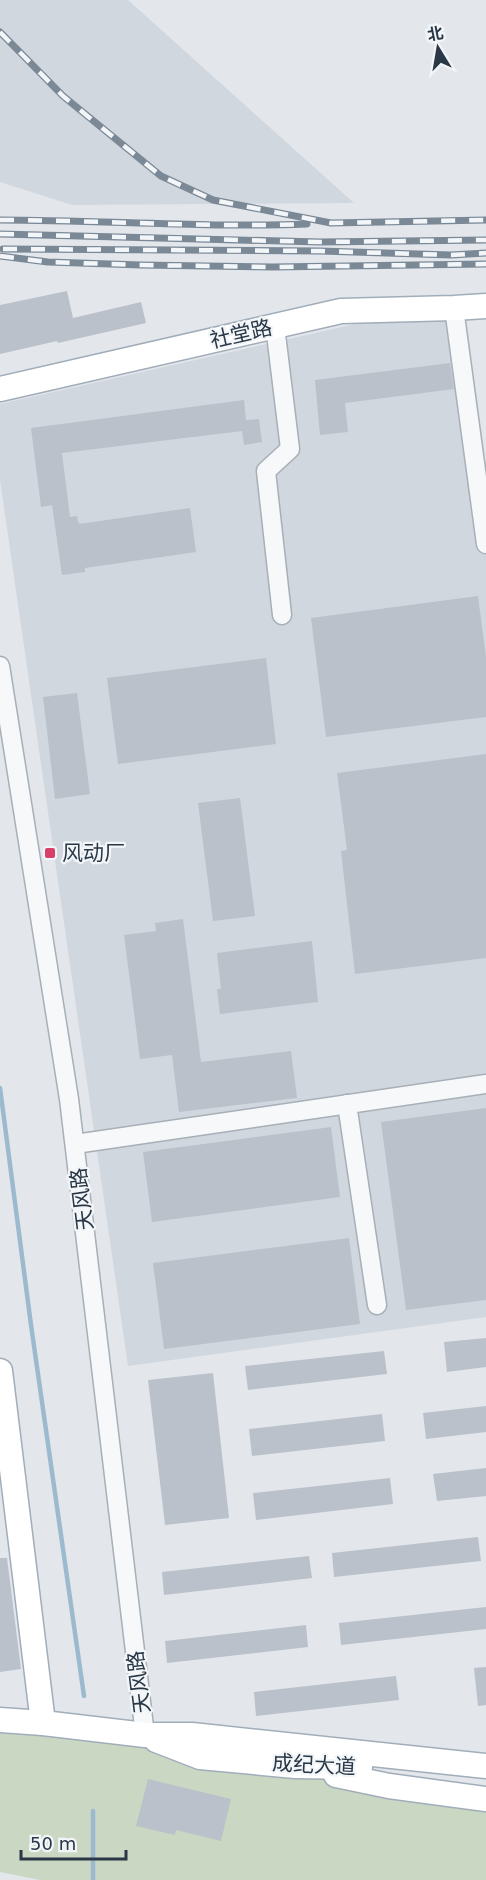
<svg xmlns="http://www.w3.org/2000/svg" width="486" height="1880" font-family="'DejaVu Sans','Noto Sans SC',sans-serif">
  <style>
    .built { fill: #d1d7de }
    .green { fill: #cad7c3 }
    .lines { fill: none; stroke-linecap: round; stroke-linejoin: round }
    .stream { stroke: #9cbace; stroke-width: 4.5 }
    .building { fill: #bac1ca }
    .minor-casing { stroke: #a7afb7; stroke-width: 21 }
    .major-casing { stroke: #a1adb9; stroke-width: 27 }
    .minor { stroke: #f6f8fa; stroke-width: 18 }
    .major { stroke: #fff; stroke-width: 24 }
    .rail-casing { stroke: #7b8997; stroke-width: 7 }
    .rail { stroke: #f3f6f9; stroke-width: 4.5; stroke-dasharray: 14; stroke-linecap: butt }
    .poi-dot { fill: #d94068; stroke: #f3f6f9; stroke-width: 2 }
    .labels { text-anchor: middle; stroke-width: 4.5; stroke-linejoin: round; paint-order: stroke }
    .street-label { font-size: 21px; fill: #293746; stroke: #f3f6f9 }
    .poi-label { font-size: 21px; fill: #293746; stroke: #f3f6f9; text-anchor: start }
  </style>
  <rect width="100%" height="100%" fill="#e3e7ec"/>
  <g class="built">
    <polygon points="0,0 128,0 354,203 72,205 0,182"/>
    <polygon points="465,317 486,470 486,1317 128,1366 0,480 0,404 355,324"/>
  </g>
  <polygon class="green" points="0,1714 486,1793 486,1880 40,1880 0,1872"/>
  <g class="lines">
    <g class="stream">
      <polyline points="0,1088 31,1325 84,1696"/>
      <polyline points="93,1811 93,1880"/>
    </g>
  </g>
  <g class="building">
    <polygon points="67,291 73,318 141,302 146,323 58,343 57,341 0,354 0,305"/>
    <polygon points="450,363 454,389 345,403 348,432 320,435 315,380"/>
    <polygon points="244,400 246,420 259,419 262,442 244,445 242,431 62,453 70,517 77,516 79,524 190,508 196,552 85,568 85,572 62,575 52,505 41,507 31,428"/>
    <polygon points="478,596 486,657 486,717 326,737 311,618"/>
    <polygon points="266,658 276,744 118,764 107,678"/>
    <polygon points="77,693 90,794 55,799 43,697"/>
    <polygon points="486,754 486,958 355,974 341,851 347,850 337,773"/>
    <polygon points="240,798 255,916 213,921 198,803"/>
    <polygon points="183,919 201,1062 291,1051 297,1098 179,1112 172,1055 140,1059 124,935 156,931 155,923"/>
    <polygon points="312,941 318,1002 220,1014 217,989 221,989 217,953"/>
    <polygon points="486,1108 486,1300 406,1310 381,1122"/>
    <polygon points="331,1127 340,1197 152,1222 143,1152"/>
    <polygon points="349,1238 360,1324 164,1349 153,1263"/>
    <polygon points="486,1338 486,1367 447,1372 444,1342"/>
    <polygon points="384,1351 387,1374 248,1390 245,1366"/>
    <polygon points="213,1373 229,1518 165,1525 148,1380"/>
    <polygon points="486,1406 486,1432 426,1439 423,1413"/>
    <polygon points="382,1414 385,1441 252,1456 249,1429"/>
    <polygon points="486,1468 486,1496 437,1501 433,1474"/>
    <polygon points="390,1478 393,1504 256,1520 253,1493"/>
    <polygon points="478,1537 481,1561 334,1577 332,1553"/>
    <polygon points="309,1556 312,1578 164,1595 162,1572"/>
    <polygon points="0,1558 7,1558 21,1669 0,1672"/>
    <polygon points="486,1607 486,1629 341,1645 339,1623"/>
    <polygon points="306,1625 308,1647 167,1663 165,1641"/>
    <polygon points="486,1667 486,1705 478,1706 474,1668"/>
    <polygon points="396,1676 399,1700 256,1716 254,1692"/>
    <polygon points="148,1779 231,1799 221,1841 176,1830 175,1835 136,1826"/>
  </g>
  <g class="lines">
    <defs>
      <g id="minor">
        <polyline points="454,308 486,544"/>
        <polyline points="275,326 290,449 266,471 282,615"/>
        <polyline points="0,666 69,1099 145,1735"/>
        <polyline points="347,1104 377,1305"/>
        <polyline points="75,1144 486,1084"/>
      </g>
      <g id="major">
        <polyline points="0,389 341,311 454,308 486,306"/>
        <polyline points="0,1371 43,1723"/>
        <polyline points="0,1720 43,1723 145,1735 192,1735 486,1766"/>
        <polyline points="156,1740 200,1757 295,1766 360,1767"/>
        <polyline points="336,1775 389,1786 486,1799"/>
      </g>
    </defs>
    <use href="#minor" class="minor-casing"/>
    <use href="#major" class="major-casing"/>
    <use href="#minor" class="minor"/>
    <use href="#major" class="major"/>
    <defs>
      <g id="rail">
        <polyline points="0,32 63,96 161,176 213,200 331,223 486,220"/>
        <path d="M0 220C103 220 205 228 307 224"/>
        <polyline points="0,234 320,242 486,240"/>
        <polyline points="3,249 320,251 451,255 486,253"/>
        <polyline points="0,256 48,262 141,265 273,267 486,264"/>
      </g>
    </defs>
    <use href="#rail" class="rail-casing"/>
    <use href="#rail" class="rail"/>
  </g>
  <rect class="poi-dot" x="44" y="847" width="12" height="12" rx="3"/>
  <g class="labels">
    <g class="street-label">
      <text transform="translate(241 334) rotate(-13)" y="7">社堂路</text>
      <text transform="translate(82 1199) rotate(-97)" y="7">天风路</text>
      <text transform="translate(139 1682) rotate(-97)" y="7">天风路</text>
      <text transform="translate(314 1765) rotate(3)" y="7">成纪大道</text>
    </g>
    <g class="poi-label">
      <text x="62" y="860">风动厂</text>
    </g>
  </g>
  <g transform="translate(438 48) rotate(349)" stroke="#f3f6f9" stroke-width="4.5" paint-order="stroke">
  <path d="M0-4.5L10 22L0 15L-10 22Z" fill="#293746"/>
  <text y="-9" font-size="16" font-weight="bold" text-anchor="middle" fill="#293746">北</text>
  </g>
  <path d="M21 1850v9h105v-9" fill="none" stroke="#293746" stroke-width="3"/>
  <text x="30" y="1850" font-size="18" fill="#293746" stroke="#f3f6f9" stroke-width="4.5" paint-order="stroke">50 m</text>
</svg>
